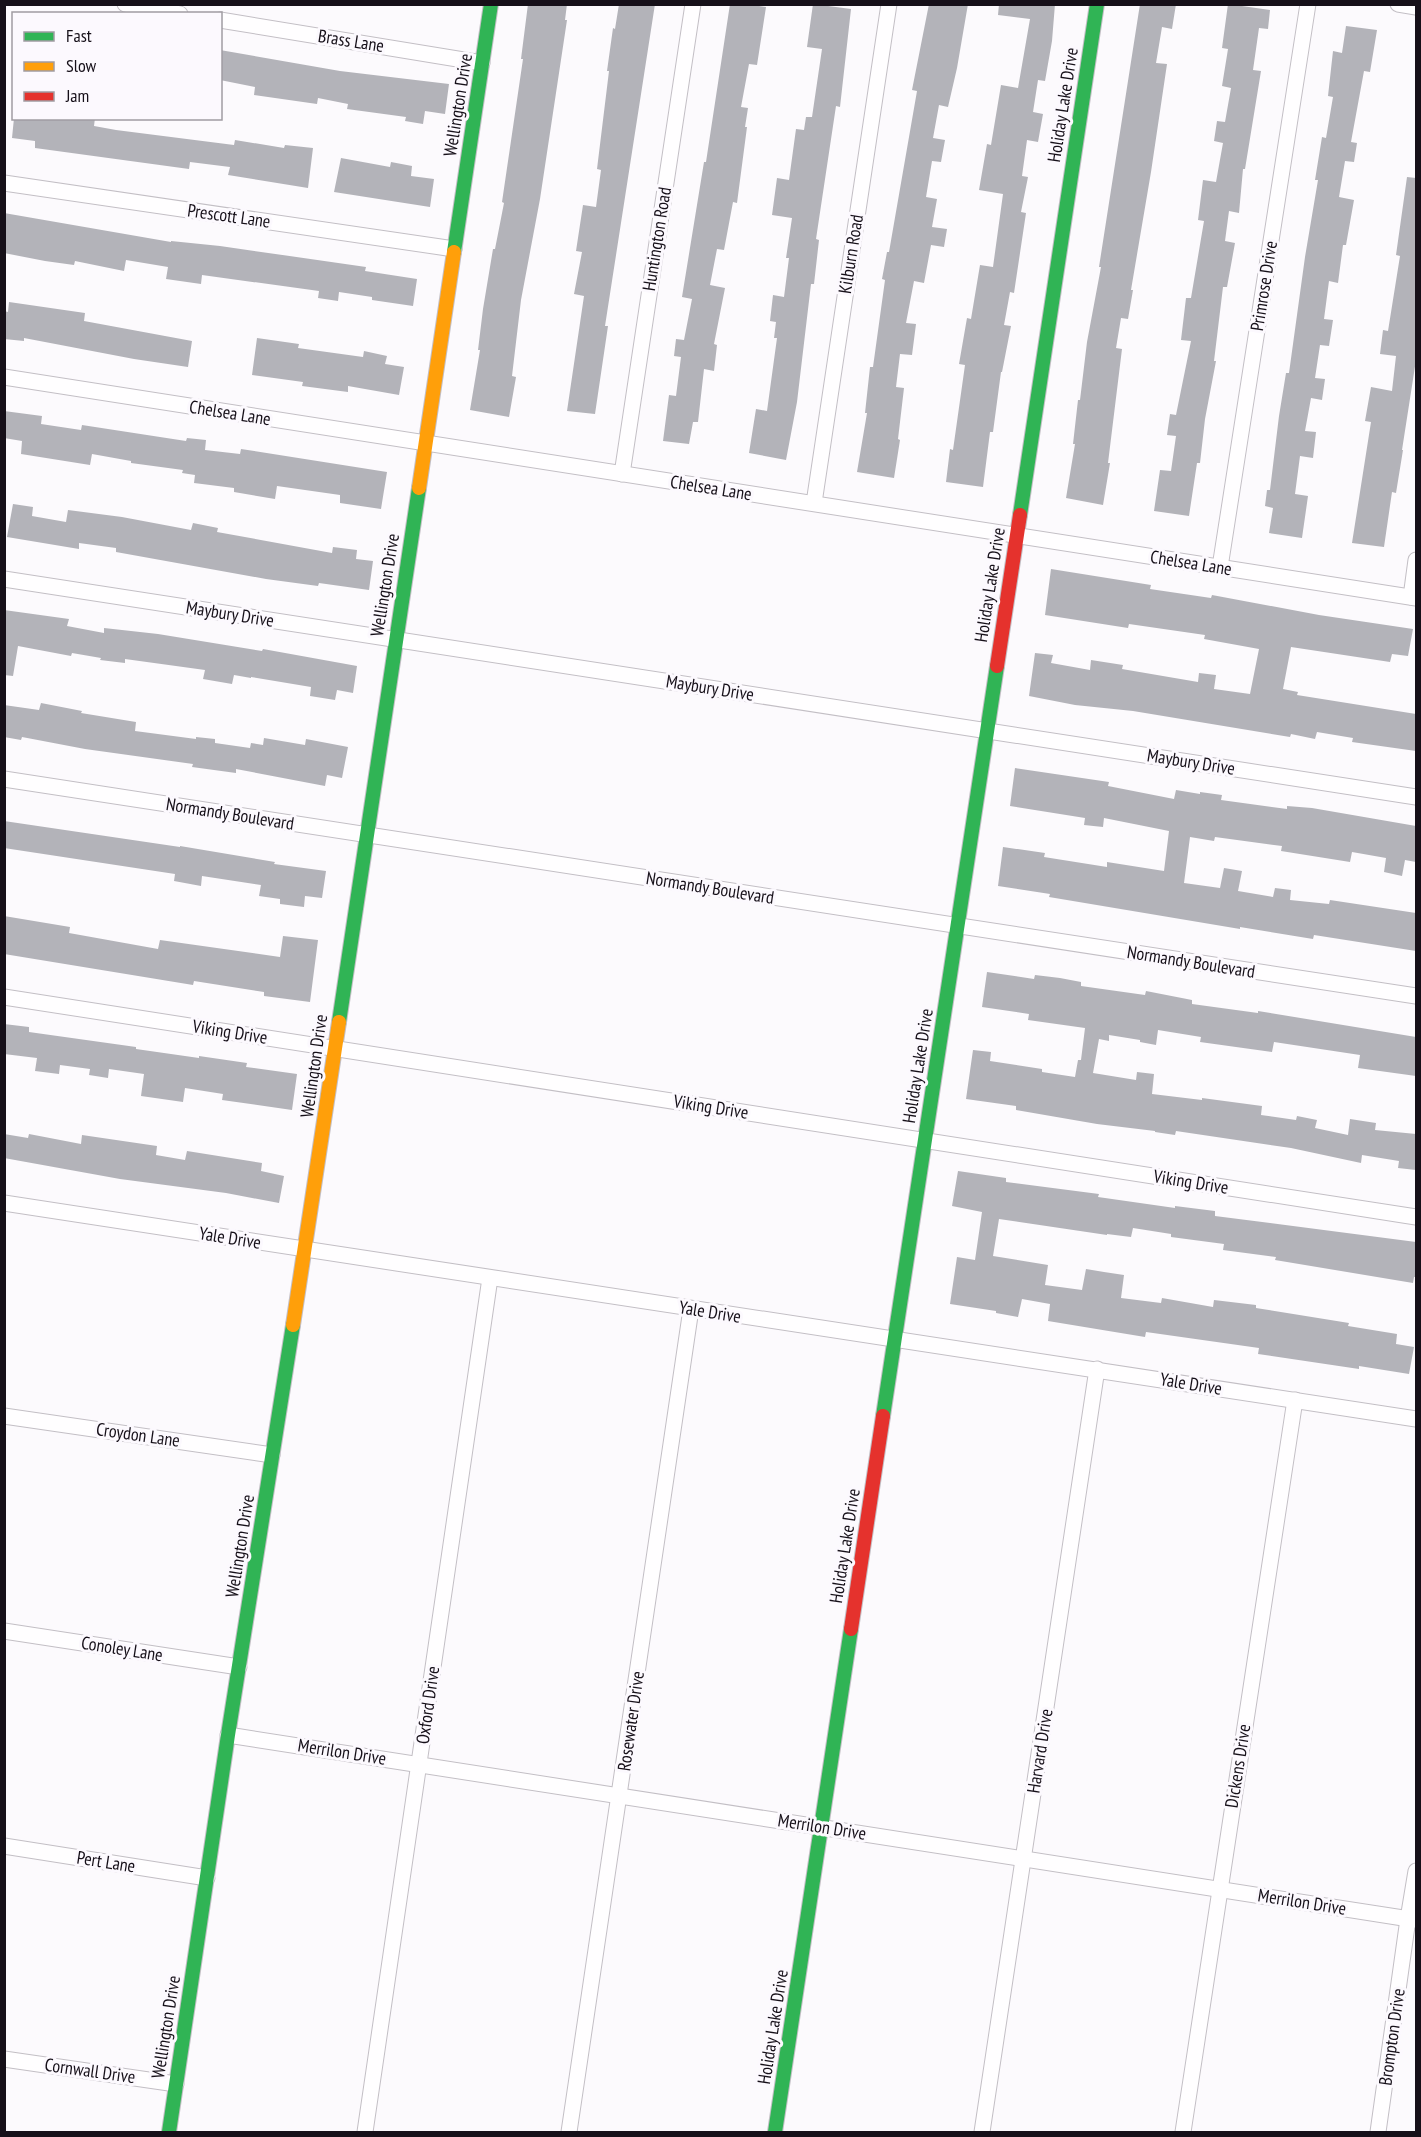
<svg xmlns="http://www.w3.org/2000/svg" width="1421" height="2137" font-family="'PT Sans Narrow',sans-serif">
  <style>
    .building { fill: #b3b3b9 }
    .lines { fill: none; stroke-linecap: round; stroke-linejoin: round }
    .street-casing { stroke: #c3bfc5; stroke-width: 17 }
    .fast-casing { stroke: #c3bfc5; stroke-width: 16 }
    .slow-casing { stroke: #c3bfc5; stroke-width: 16 }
    .jam-casing { stroke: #c3bfc5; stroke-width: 16 }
    .street { stroke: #fffeff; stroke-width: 15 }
    .fast { stroke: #30b455; stroke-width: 14 }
    .slow { stroke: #ff9f0a; stroke-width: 14 }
    .jam { stroke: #e5322d; stroke-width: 14 }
    .labels { text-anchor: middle; stroke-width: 6; stroke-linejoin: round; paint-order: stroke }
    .street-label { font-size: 18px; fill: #161019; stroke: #fcf9fe }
  </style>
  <rect width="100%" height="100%" fill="#fcfafd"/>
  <g class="building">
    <polygon points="528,4 567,4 565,20 567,20 540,199 521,300 512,376 516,377 509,417 470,410 480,350 478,350 483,309 493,249 495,249 504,203 502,202 523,59 521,59"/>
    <polygon points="619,4 655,4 605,326 608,326 595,414 567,411 584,296 574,294 582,252 576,251 583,205 596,207 601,170 597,169 609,71 607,71 613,28 615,29"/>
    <polygon points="730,4 759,4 759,6 766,7 757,65 749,64 741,107 748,108 745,127 747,127 737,203 733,202 724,250 717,249 710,285 725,288 714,344 717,345 714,371 704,369 698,422 693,422 689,444 663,441 669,395 676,396 681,357 674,356 676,339 684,340 692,299 682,297 704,162 706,162"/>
    <polygon points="813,4 851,9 840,107 836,106 816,239 819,240 814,284 811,284 797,402 786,460 749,453 756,409 767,411 777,338 774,338 776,322 770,321 773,295 784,297 789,258 786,258 792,218 772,215 777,178 789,180 796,129 804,130 806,117 812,117 822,49 807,47"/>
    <polygon points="929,4 968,4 957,68 948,107 939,105 933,138 945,140 941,162 932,161 926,197 937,199 932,227 947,229 944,247 931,245 924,283 914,281 906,323 916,324 912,355 900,354 896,387 904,388 898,439 900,440 894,478 857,472 867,413 865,413 870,367 873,367 885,280 882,279 887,252 889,252 917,91 912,90"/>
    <polygon points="999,4 1055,4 1052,41 1045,81 1038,80 1033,112 1043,114 1038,142 1027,140 1022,176 1028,177 1021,212 1026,213 1014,293 1010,292 1004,325 1011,326 1002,372 1001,372 993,432 990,432 983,487 946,482 950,449 953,450 965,365 959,364 967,318 971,319 980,265 993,267 1003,194 979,190 987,144 991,145 1001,85 1018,88 1030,19 998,15"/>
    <polygon points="1140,4 1176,4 1172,29 1162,27 1156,63 1167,64 1151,172 1131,290 1133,290 1128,319 1121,318 1116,348 1122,349 1108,463 1110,463 1103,505 1066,498 1075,444 1073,444 1078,400 1080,400 1087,342 1101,267 1099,267"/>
    <polygon points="1228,4 1270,10 1268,29 1259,28 1253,70 1261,71 1245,169 1243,169 1239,213 1229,211 1225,241 1235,243 1227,287 1223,287 1214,361 1216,361 1205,419 1200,463 1197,463 1189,516 1154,511 1160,470 1171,471 1176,436 1167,435 1170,414 1176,415 1191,341 1181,340 1186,298 1191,298 1204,221 1198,220 1203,180 1216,182 1223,143 1214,141 1217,121 1225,122 1231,88 1222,86 1228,49 1222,48"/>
    <polygon points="1346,26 1377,30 1370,72 1364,71 1351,142 1357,143 1354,162 1345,161 1339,197 1354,200 1346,245 1343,245 1338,283 1329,281 1324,319 1333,320 1329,346 1320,345 1315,378 1325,379 1322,400 1311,398 1305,431 1316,432 1313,458 1300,456 1295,494 1308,496 1302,538 1269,533 1273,508 1265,506 1267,490 1270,490 1279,416 1286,373 1289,373 1305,257 1318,180 1315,180 1322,137 1326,138 1333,97 1328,96 1333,51 1342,53"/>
    <polygon points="220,50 340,71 449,84 445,114 425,111 423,124 405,121 406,117 347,109 348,104 318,98 317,104 254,95 255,87 220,80"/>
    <polygon points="14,118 95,118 94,126 116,130 234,145 235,140 284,148 285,145 313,148 308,188 228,175 230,167 190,162 189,169 35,148 35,141 12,138"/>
    <polygon points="341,158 390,167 391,162 412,166 411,176 434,179 430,207 334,192"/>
    <polygon points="1407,177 1416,178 1416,360 1402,450 1403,450 1396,493 1392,492 1384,547 1352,543 1371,422 1365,421 1371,387 1392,391 1396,356 1380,354 1383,330 1388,331 1400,256 1396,255"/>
    <polygon points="4,213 171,242 171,241 220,246 366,267 365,271 417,279 413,306 372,300 372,297 339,292 338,301 318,298 319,291 202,275 201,284 166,279 168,267 126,260 124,271 75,261 74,265 45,261 4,253"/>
    <polygon points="9,302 85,313 84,321 192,341 188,367 134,359 24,338 24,341 4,339 4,311 8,312"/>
    <polygon points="257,338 299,344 298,348 363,357 364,351 387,356 385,364 404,367 399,395 348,386 348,392 302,386 303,382 252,375"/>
    <polygon points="4,411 42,416 41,424 81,430 82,425 186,441 187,438 206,440 205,450 240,454 241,449 387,472 381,509 340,503 340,495 277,486 275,499 234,492 234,488 194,483 195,475 182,473 183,470 131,463 131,461 92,454 90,465 21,454 22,441 4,438"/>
    <polygon points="13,504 33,507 32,516 66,522 68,510 122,517 191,530 193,523 218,528 217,532 332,553 333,547 357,550 356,559 373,561 369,590 319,583 318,586 266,579 116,552 116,548 79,543 79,549 7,537"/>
    <polygon points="1051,569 1151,585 1150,589 1211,598 1212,595 1319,615 1413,629 1408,656 1392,654 1390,662 1291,647 1283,689 1298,692 1297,695 1416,714 1416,751 1352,742 1353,738 1317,732 1315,739 1291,734 1290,737 1133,711 1075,705 1029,696 1035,653 1053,655 1051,663 1090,670 1091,660 1123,665 1122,669 1198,682 1199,673 1216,675 1214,689 1250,694 1259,649 1204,639 1205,635 1129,624 1128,628 1045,615"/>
    <polygon points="4,610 69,619 67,626 104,633 104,628 158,634 262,651 263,649 357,666 353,693 337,690 335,700 310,696 311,687 251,677 251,678 234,675 232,684 203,679 205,670 125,659 125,663 100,660 101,658 72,653 71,656 18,646 13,676 4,675"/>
    <polygon points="41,703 82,711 81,713 136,722 135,731 196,739 196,737 215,739 215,743 250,748 251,743 263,745 264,738 305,745 306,739 348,747 342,778 327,775 325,786 236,769 236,773 192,767 193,764 85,749 22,737 21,740 4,737 4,705 39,710"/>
    <polygon points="1015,768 1109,782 1108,786 1174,799 1176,790 1200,794 1200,792 1222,795 1221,800 1287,809 1287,806 1312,808 1416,826 1416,862 1405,860 1402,876 1384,872 1386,858 1352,852 1350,862 1281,851 1282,846 1215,837 1214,841 1190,837 1184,883 1220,888 1224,868 1242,871 1238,891 1273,897 1275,888 1291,890 1290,900 1329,904 1330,900 1416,913 1416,951 1314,935 1313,939 1240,927 1240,929 1049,897 1050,894 998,886 1003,847 1045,853 1044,857 1107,867 1107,862 1164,871 1169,831 1104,818 1103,827 1084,825 1085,818 1010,806"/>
    <polygon points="4,821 180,847 180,846 275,862 274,864 326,871 322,898 305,896 304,907 280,904 280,899 259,896 261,885 202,876 201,886 174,881 175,874 4,848"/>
    <polygon points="4,916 70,927 69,933 158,949 160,940 280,957 283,936 318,940 310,1002 264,996 264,992 194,981 193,985 4,954"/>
    <polygon points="987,972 1034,979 1035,975 1060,978 1081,982 1081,986 1145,995 1146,991 1192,1000 1192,1004 1258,1013 1258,1011 1416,1037 1416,1076 1358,1068 1360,1055 1274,1042 1272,1052 1200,1042 1201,1037 1158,1030 1156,1045 1140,1042 1140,1040 1109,1035 1109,1041 1099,1039 1093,1073 1136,1080 1137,1072 1154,1074 1152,1094 1202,1100 1202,1098 1262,1106 1261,1115 1296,1120 1297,1116 1317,1120 1315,1128 1348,1135 1350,1119 1376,1123 1375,1130 1416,1134 1416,1170 1398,1168 1399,1161 1362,1155 1361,1163 1291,1148 1176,1131 1175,1135 1155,1132 1155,1131 1097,1124 1016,1110 1016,1106 966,1099 973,1050 991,1052 990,1061 1042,1069 1042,1072 1075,1077 1078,1060 1081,1060 1085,1028 1028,1020 1029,1014 982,1007"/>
    <polygon points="4,1024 29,1027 29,1032 136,1047 136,1049 199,1058 199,1056 247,1063 246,1067 297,1074 292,1110 222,1100 223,1094 185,1088 183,1102 141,1096 144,1074 109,1069 108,1078 89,1075 90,1069 60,1065 59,1074 35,1071 37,1058 4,1054"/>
    <polygon points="4,1134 28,1138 29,1134 81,1144 82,1135 157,1146 156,1155 185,1160 187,1151 262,1163 261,1171 284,1176 279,1203 226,1193 120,1179 4,1158"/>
    <polygon points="958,1171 1006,1178 1006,1182 1099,1194 1098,1197 1175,1208 1175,1206 1215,1211 1215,1216 1416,1242 1416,1277 1414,1277 1413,1283 1275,1260 1276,1257 1223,1250 1224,1244 1171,1237 1171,1234 1133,1228 1131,1237 1107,1234 1107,1235 999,1219 993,1256 1048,1265 1045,1285 1082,1290 1086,1269 1104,1272 1124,1275 1121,1298 1161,1303 1162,1298 1213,1307 1214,1300 1256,1305 1256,1308 1349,1323 1348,1326 1397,1334 1396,1344 1414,1347 1409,1374 1359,1366 1359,1369 1258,1354 1259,1348 1146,1332 1145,1337 1048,1321 1050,1304 1022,1299 1018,1317 996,1313 996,1311 950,1304 957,1257 975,1260 982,1212 952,1206"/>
  </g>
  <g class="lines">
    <defs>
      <g id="street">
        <polyline points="125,4 180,14"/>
        <polyline points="1398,4 1416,7"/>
        <polyline points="220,20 482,63"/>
        <polyline points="4,183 454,249"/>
        <polyline points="4,377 1416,598"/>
        <polyline points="622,474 693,4"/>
        <polyline points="814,503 889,4"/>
        <polyline points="1220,567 1308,4"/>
        <polyline points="4,579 1416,797"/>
        <polyline points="1411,597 1416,560"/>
        <polyline points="4,779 1416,996"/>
        <polyline points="4,997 1416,1217"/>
        <polyline points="4,1203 1416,1419"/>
        <polyline points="4,1416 272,1455"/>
        <polyline points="4,1631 239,1667"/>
        <polyline points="228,1735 1416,1920"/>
        <polyline points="4,1846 207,1878"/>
        <polyline points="4,2059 176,2084"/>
        <polyline points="365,2132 490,1278"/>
        <polyline points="569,2132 691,1309"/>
        <polyline points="982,2132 1097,1369"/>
        <polyline points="1183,2132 1295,1400"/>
        <polyline points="1378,2132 1408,1919 1416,1871"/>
      </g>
      <g id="fast">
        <polyline points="454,252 491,4"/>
        <polyline points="1020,515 1097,4"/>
        <polyline points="339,1022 419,488"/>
        <polyline points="883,1416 997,666"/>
        <polyline points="169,2132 228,1735 293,1325"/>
        <polyline points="775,2132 851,1629"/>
      </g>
      <g id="slow">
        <polyline points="419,488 454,252"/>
        <polyline points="293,1325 339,1022"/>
      </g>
      <g id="jam">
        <polyline points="997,666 1020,515"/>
        <polyline points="851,1629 883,1416"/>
      </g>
    </defs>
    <use href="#street" class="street-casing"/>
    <use href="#fast" class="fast-casing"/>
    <use href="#slow" class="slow-casing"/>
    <use href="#jam" class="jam-casing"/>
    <use href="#street" class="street"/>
    <use href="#fast" class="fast"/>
    <use href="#slow" class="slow"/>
    <use href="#jam" class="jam"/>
  </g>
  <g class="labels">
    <g class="street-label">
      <text transform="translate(351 41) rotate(9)" y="6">Brass Lane</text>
      <text transform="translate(458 105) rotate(-81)" y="6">Wellington Drive</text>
      <text transform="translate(1063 105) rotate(-81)" y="6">Holiday Lake Drive</text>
      <text transform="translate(229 216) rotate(8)" y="6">Prescott Lane</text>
      <text transform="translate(657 239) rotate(-81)" y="6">Huntington Road</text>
      <text transform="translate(851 254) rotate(-81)" y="6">Kilburn Road</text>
      <text transform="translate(1264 286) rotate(-81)" y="6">Primrose Drive</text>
      <text transform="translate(230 413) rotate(9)" y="6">Chelsea Lane</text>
      <text transform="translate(711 488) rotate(9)" y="6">Chelsea Lane</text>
      <text transform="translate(1191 563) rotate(9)" y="6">Chelsea Lane</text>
      <text transform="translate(385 585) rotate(-81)" y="6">Wellington Drive</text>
      <text transform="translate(990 585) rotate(-81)" y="6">Holiday Lake Drive</text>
      <text transform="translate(230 614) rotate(9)" y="6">Maybury Drive</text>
      <text transform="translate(710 688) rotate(9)" y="6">Maybury Drive</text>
      <text transform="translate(1191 762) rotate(9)" y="6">Maybury Drive</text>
      <text transform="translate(230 814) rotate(9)" y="6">Normandy Boulevard</text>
      <text transform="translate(710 888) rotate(9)" y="6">Normandy Boulevard</text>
      <text transform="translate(1191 962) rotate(9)" y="6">Normandy Boulevard</text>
      <text transform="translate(230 1032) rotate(9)" y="6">Viking Drive</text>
      <text transform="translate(314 1066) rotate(-82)" y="6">Wellington Drive</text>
      <text transform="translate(918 1066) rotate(-81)" y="6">Holiday Lake Drive</text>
      <text transform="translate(711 1107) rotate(9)" y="6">Viking Drive</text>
      <text transform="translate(1191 1182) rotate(9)" y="6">Viking Drive</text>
      <text transform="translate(230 1238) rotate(9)" y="6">Yale Drive</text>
      <text transform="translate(710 1312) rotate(9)" y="6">Yale Drive</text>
      <text transform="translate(1191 1384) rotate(9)" y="6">Yale Drive</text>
      <text transform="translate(138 1435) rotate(8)" y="6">Croydon Lane</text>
      <text transform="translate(240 1546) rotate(-81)" y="6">Wellington Drive</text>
      <text transform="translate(845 1546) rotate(-81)" y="6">Holiday Lake Drive</text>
      <text transform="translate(122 1649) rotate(9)" y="6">Conoley Lane</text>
      <text transform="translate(428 1705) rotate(-82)" y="6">Oxford Drive</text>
      <text transform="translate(631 1721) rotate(-82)" y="6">Rosewater Drive</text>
      <text transform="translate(1040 1751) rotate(-81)" y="6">Harvard Drive</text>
      <text transform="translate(342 1752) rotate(9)" y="6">Merrilon Drive</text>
      <text transform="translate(1238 1766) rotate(-81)" y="6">Dickens Drive</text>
      <text transform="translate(822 1827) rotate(9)" y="6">Merrilon Drive</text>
      <text transform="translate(106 1862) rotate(9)" y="6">Pert Lane</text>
      <text transform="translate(1302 1902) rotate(9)" y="6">Merrilon Drive</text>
      <text transform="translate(166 2027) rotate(-81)" y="6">Wellington Drive</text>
      <text transform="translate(773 2027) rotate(-81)" y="6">Holiday Lake Drive</text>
      <text transform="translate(1392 2037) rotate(-82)" y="6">Brompton Drive</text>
      <text transform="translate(90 2071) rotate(8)" y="6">Cornwall Drive</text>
    </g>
  </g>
  <rect width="1421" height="2137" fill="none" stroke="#161019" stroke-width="12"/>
  <rect x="12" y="12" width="210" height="108" fill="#fcf9fe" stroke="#a09ca2" stroke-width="1.5"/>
  <rect x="24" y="32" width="30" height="9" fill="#30b455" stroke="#a09ca2" stroke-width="1.5"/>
  <text x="66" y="42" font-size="18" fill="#161019">Fast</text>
  <rect x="24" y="62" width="30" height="9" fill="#ff9f0a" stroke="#a09ca2" stroke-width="1.5"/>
  <text x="66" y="72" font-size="18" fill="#161019">Slow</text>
  <rect x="24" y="92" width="30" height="9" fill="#e5322d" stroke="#a09ca2" stroke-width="1.5"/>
  <text x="66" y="102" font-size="18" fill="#161019">Jam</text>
</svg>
